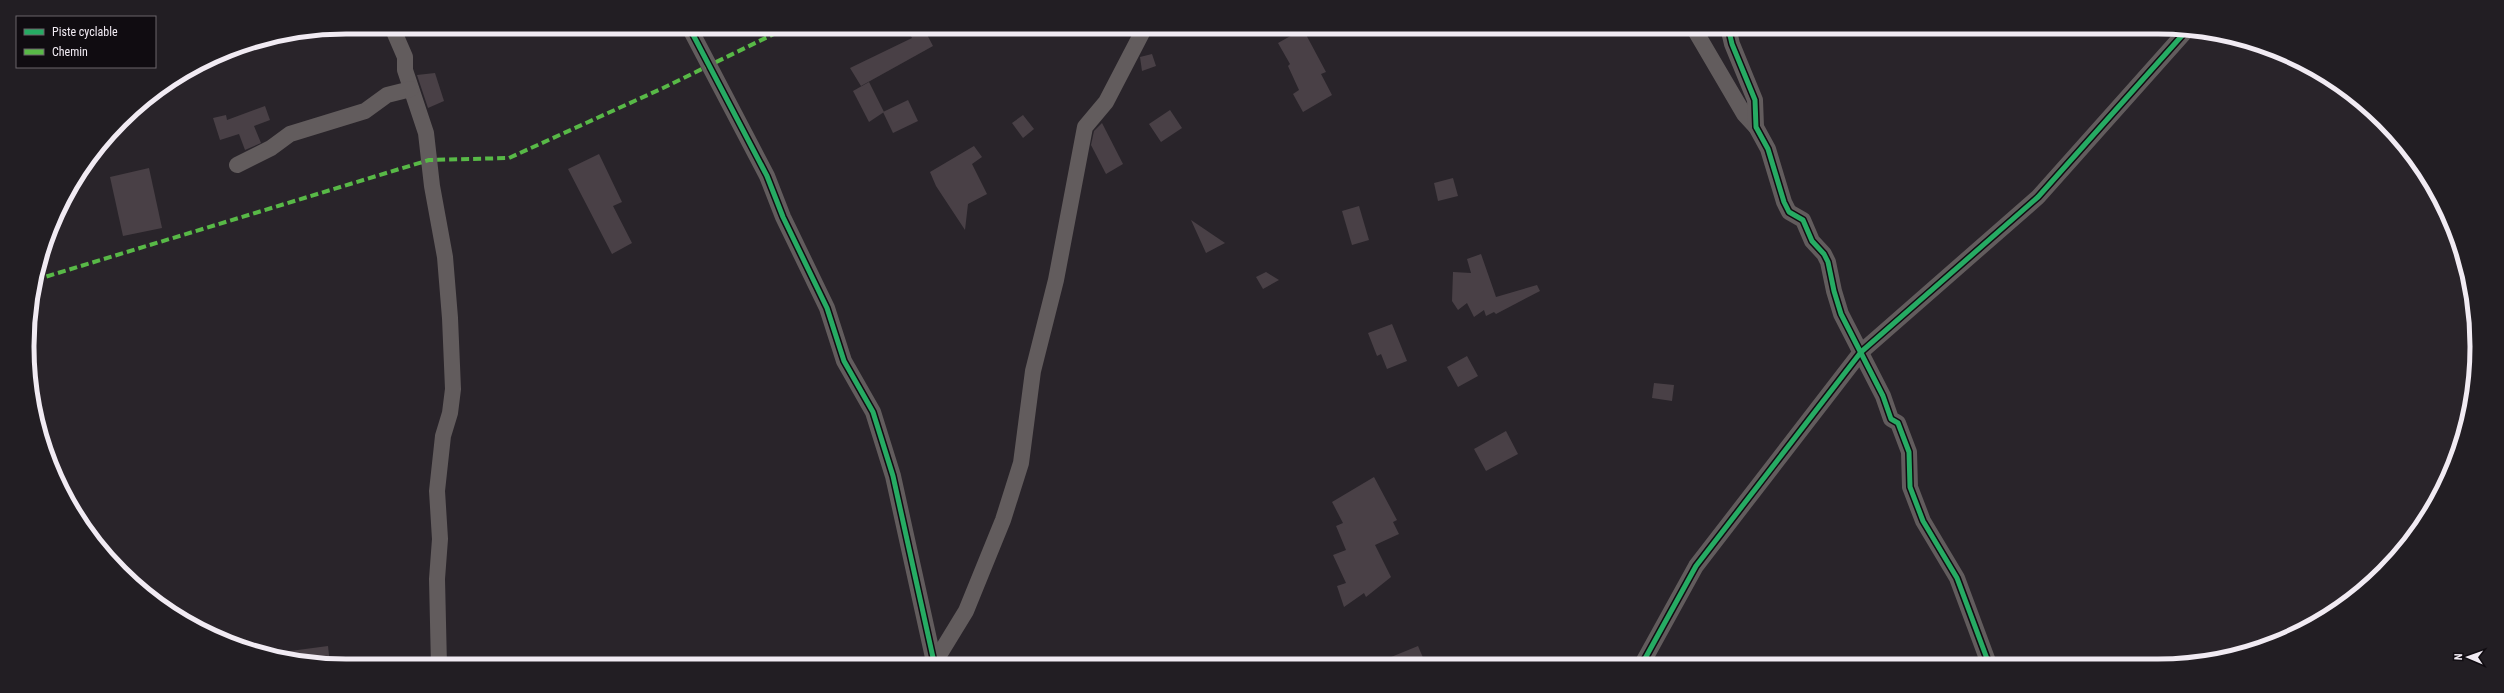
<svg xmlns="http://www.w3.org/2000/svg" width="2504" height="693" font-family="'Roboto Condensed',sans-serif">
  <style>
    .building { fill: #494046 }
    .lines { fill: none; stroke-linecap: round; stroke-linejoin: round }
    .minor { stroke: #625c5d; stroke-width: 16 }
    .quiet { stroke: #58b947; stroke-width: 4; stroke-dasharray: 8 4; stroke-linecap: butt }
    .cycleway-casing { stroke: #100c11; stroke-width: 8 }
    .cycleway { stroke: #26ab63; stroke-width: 5 }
    .rim { fill: none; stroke: #f1ebf3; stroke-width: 5 }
  </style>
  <rect width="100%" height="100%" fill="#29242a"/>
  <g class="building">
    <polygon points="906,27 923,27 933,46 861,86 850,68 912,38"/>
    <polygon points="1303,29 1326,72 1321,74 1332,95 1303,112 1293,94 1299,90 1288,66 1290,64 1278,43"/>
    <polygon points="1152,54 1156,66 1142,71 1140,57"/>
    <polygon points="435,73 444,101 428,108 417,75"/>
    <polygon points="869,82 884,112 869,122 853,91"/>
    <polygon points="908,100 918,121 893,133 883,112"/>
    <polygon points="265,106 270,120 254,126 261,143 245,150 239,134 220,140 213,118 226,115 227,120"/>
    <polygon points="1170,110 1182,128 1161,142 1149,124"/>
    <polygon points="1023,115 1034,129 1023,138 1012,123"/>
    <polygon points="1102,123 1123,164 1106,174 1091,145 1094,131"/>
    <polygon points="974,146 982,157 972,164 987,194 968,204 965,230 936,186 930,172"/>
    <polygon points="599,154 622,202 613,206 632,243 612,254 568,169"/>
    <polygon points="149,168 162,228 123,236 110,177"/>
    <polygon points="1453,178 1458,196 1438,201 1434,183"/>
    <polygon points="1359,206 1369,240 1352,245 1342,211"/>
    <polygon points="1191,220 1225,243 1206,253"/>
    <polygon points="1481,254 1496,297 1537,285 1540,291 1496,314 1494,312 1486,316 1484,310 1474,317 1467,303 1458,310 1452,301 1453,272 1471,273 1467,259"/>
    <polygon points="1266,272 1279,280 1263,289 1256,277"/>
    <polygon points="1392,324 1407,361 1387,369 1381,354 1377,356 1368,333"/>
    <polygon points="1467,356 1478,376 1458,387 1447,367"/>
    <polygon points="1654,383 1674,385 1672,401 1652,398"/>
    <polygon points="1506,431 1518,454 1486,471 1474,449"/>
    <polygon points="1374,477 1397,520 1393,522 1399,534 1375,545 1391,577 1366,597 1364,593 1344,607 1337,586 1346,583 1333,555 1346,550 1336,526 1343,523 1332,502"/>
    <polygon points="328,646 330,664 275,657 275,653"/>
    <polygon points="1418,646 1424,660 1412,664 1374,664"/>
  </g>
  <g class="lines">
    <g class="minor">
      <polyline points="392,27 405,57 405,70 426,133 432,186 445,257 450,318 453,389 450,413 443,436 437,491 440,539 437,579 439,666"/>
      <polyline points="689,27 767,176 783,217 827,308 844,361 873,412 893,476 934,662 938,665"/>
      <polyline points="1693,27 1744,114 1756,127"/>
      <polyline points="1728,27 1732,44 1755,100 1756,127 1768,149 1784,202 1789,212 1803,220 1812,241 1824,254 1828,262 1834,291 1841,314 1883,396 1891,419 1898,423 1909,452 1910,487 1923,521 1957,578 1989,664"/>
      <polyline points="237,165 271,148 290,134 365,111 387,95 411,89"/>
      <polyline points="1642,664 1696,566 1861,352 2038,197 2187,30"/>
      <polyline points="933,665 966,611 1003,520 1021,463 1033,371 1056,280 1085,127 1106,102 1145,27"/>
    </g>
    <polyline class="quiet" points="35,280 429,160 509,158 663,88 788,27"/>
    <defs>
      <g id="cycleway">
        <polyline points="689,27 767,176 783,217 827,308 844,361 873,412 893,476 934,662 938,665"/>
        <polyline points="1728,27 1732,44 1755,100 1756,127 1768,149 1784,202 1789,212 1803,220 1812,241 1824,254 1828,262 1834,291 1841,314 1883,396 1891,419 1898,423 1909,452 1910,487 1923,521 1957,578 1989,664"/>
        <polyline points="1642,664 1696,566 1861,352 2038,197 2187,30"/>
      </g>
    </defs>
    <use href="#cycleway" class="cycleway-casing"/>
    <use href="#cycleway" class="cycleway"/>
  </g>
  <path d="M0 0H2504V693H0ZM346 34H2158A312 312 0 0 1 2470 346V347A312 312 0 0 1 2158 659H346A312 312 0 0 1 34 347V346A312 312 0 0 1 346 34Z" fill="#221e23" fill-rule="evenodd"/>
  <path class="rim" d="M346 34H2158A312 312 0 0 1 2470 346V347A312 312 0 0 1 2158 659H346A312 312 0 0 1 34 347V346A312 312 0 0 1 346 34Z"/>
  <rect x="16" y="16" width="140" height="52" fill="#100c11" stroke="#6a656b"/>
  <rect x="24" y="29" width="20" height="6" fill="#26ab63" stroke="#6a656b"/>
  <text x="52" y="36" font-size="12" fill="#f1ebf3">Piste cyclable</text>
  <rect x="24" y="49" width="20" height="6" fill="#58b947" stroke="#6a656b"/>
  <text x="52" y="56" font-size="12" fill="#f1ebf3">Chemin</text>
  <g transform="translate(2468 657) rotate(272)" stroke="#100c11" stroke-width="3" paint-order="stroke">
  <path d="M0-3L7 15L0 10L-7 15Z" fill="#f1ebf3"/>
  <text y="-6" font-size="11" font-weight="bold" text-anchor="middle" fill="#f1ebf3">N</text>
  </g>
</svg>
